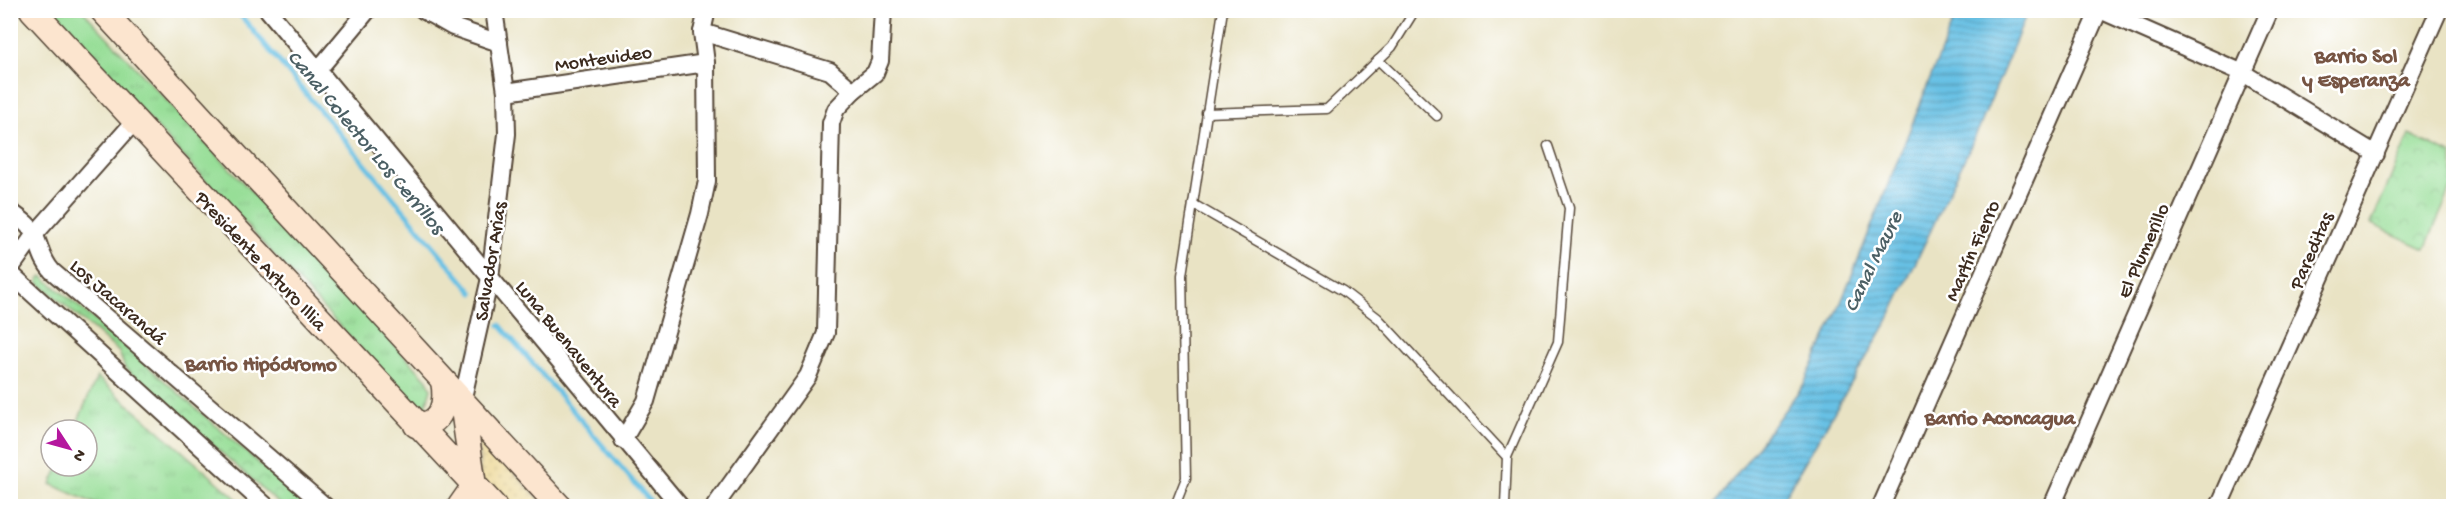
<svg xmlns="http://www.w3.org/2000/svg" width="2464" height="517" font-family="'Gochi Hand',sans-serif">
  <style>
    .grass { fill: url(#grass-tufts); stroke: #69845a; stroke-width: 1.5 }
    .sand { fill: url(#sand-dots); stroke: #94825e; stroke-width: 1.5 }
    .park { fill: url(#park-crowns); stroke: #69845a; stroke-width: 1.5 }
    .water { fill: url(#water-rules); stroke: #527682; stroke-width: 1.5 }
    .lines { fill: none; stroke-linecap: round; stroke-linejoin: round }
    .stream { stroke: #68c1e5; stroke-width: 5 }
    .lane-casing { stroke: #554637; stroke-width: 11 }
    .street-casing { stroke: #554637; stroke-width: 20 }
    .secondary-casing { stroke: #554637; stroke-width: 27 }
    .lane { stroke: #fff; stroke-width: 8 }
    .street { stroke: #fff; stroke-width: 16 }
    .secondary { stroke: #fce5cf; stroke-width: 24 }
    .labels { text-anchor: middle; stroke-width: 5; stroke-linejoin: round; paint-order: stroke }
    .street-label { font-size: 20px; fill: #3b2a1e; stroke: #fff }
    .neighbourhood-label { font-size: 21px; font-weight: bold; fill: #765443; stroke: #fff }
    .water-label { font-size: 21px; font-style: italic; fill: #4b5f64; stroke: #fff }
  </style>
  <defs>
    <pattern id="grass-tufts" width="24" height="20" patternUnits="userSpaceOnUse" patternTransform="scale(1.5)"><rect width="24" height="20" fill="#97de97"/><path d="M3 7l-1-3M5 7V3M7 7l1-3M15 17l-1-3M17 17v-4M19 17l1-3" fill="none" stroke="#83bf82"/></pattern>
    <pattern id="sand-dots" width="8" height="8" patternUnits="userSpaceOnUse" patternTransform="scale(1.5)"><rect width="8" height="8" fill="#eeda9e"/><path d="M2 2h.1M6 6h.1" fill="none" stroke="#cdbb88" stroke-width="1.8" stroke-linecap="round"/></pattern>
    <pattern id="park-crowns" width="20" height="18" patternUnits="userSpaceOnUse" patternTransform="scale(1.5)"><rect width="20" height="18" fill="#97de97"/><path d="M2 6a3 3 0 1 1 6 0M12 15a3 3 0 1 1 6 0" fill="none" stroke="#83bf82"/></pattern>
    <pattern id="water-rules" width="6" height="5" patternUnits="userSpaceOnUse" patternTransform="scale(1.5)"><rect width="6" height="5" fill="#68c1e5"/><path d="M0 2.5h6" fill="none" stroke="#579db9"/></pattern>
  </defs>
  <rect width="100%" height="100%" fill="#fff"/>
  <filter id="ink" filterUnits="userSpaceOnUse"><feTurbulence type="fractalNoise" baseFrequency=".0167" numOctaves="2"/><feDisplacementMap in="SourceGraphic" scale="12" xChannelSelector="R" yChannelSelector="G"/><feConvolveMatrix kernelMatrix="1 2 1 2 8 2 1 2 1" color-interpolation-filters="sRGB"/></filter>
  <filter id="wash" filterUnits="userSpaceOnUse"><feTurbulence type="fractalNoise" baseFrequency=".008" numOctaves="4" result="noise"/><feDisplacementMap in="SourceGraphic" scale="24" xChannelSelector="R" yChannelSelector="G"/><feGaussianBlur stdDeviation="1.35" result="paint"/><feColorMatrix in="noise" values="0 0 0 0 0 0 0 0 0 0 0 0 0 0 0 0 0 1.4 0 .05"/><feComposite in="paint" operator="in"/></filter>
  <g filter="url(#wash)">
    <rect width="100%" height="100%" fill="#e9e3c4"/>
    <g class="grass">
      <polygon points="52,11 83,11 427,380 431,388 424,414 417,410 56,18"/>
      <polygon points="97,377 245,506 100,506 51,484 59,466 87,466 87,430 74,430"/>
    </g>
    <polygon class="sand" points="482,439 546,506 506,506 480,478 479,444"/>
    <g class="park">
      <polygon points="2409,135 2453,155 2453,184 2425,249 2371,224"/>
      <polygon points="42,276 76,304 308,506 282,506 125,368 119,352 39,283 38,279"/>
    </g>
    <polygon class="water" points="1957,11 2028,11 1980,126 1889,319 1779,506 1713,506 1804,384 1840,305"/>
    <g class="lines">
      <g class="stream">
        <polyline points="236,10 473,293"/>
        <polyline points="500,325 654,506"/>
      </g>
    </g>
  </g>
  <g filter="url(#ink)">
    <g class="lines">
      <defs>
        <g id="lane">
          <polyline points="1378,60 1437,116"/>
          <polyline points="1206,113 1327,109 1392,47 1415,10"/>
          <polyline points="1193,204 1343,291 1378,318 1507,457"/>
          <polyline points="1175,506 1186,478 1182,275 1223,10"/>
          <polyline points="1505,506 1507,457 1558,342 1569,208 1548,146"/>
        </g>
        <g id="street">
          <polyline points="268,10 680,506"/>
          <polyline points="423,10 453,27 499,43"/>
          <polyline points="2100,10 2243,73 2376,154"/>
          <polyline points="702,32 830,71 853,91"/>
          <polyline points="318,70 368,10"/>
          <polyline points="506,92 706,63"/>
          <path d="M10 211C19 218 31 225 35 236 41 249 42 260 52 271L325 506"/>
          <polyline points="10,269 35,234 134,122"/>
          <polyline points="10,273 266,506"/>
          <polyline points="462,402 490,278 507,134 506,92 494,10"/>
          <polyline points="623,440 646,401 700,214 707,181 706,63 702,32 707,10"/>
          <polyline points="715,506 808,376 826,333 831,123 836,109 853,91 875,73 880,61 883,10"/>
          <polyline points="1881,506 2099,10"/>
          <polyline points="2052,506 2270,10"/>
          <polyline points="2219,506 2439,10"/>
        </g>
        <g id="secondary">
          <polyline points="32,10 494,506"/>
          <polyline points="102,10 559,506"/>
          <path d="M416 425C443 426 447 402 443 381"/>
          <polyline points="460,506 474,486 462,402"/>
        </g>
      </defs>
      <use href="#lane" class="lane-casing"/>
      <use href="#street" class="street-casing"/>
      <use href="#secondary" class="secondary-casing"/>
      <use href="#lane" class="lane"/>
      <use href="#street" class="street"/>
      <use href="#secondary" class="secondary"/>
    </g>
  </g>
  <g class="labels">
    <g class="street-label">
      <text transform="translate(603 57) rotate(-8)" y="7">Montevideo</text>
      <text transform="translate(1971 250) rotate(-66)" y="7">Martín Fierro</text>
      <text transform="translate(2142 250) rotate(-66)" y="7">El Plumerillo</text>
      <text transform="translate(2310 250) rotate(-66)" y="7">Pareditas</text>
      <text transform="translate(262 260) rotate(47)" y="7">Presidente Arturo Illia</text>
      <text transform="translate(489 261) rotate(-81)" y="7">Salvador Arias</text>
      <text transform="translate(119 301) rotate(41)" y="7">Los Jacarandá</text>
      <text transform="translate(570 343) rotate(51)" y="7">Luna Buenaventura</text>
    </g>
    <g class="neighbourhood-label">
      <text x="2356" y="62">Barrio Sol<tspan x="2356" dy="24">y Esperanza</tspan></text>
      <text x="261" y="370">Barrio Hipódromo</text>
      <text x="2000" y="424">Barrio Aconcagua</text>
    </g>
    <g class="water-label">
      <text transform="translate(367 141) rotate(50)" y="7">Canal Colector Los Cerrillos</text>
      <text transform="translate(1872 261) rotate(-64)" y="7">Canal Maure</text>
    </g>
  </g>
  <rect width="2464" height="517" fill="none" stroke="#fff" stroke-width="36"/>
  <g transform="translate(69 448) rotate(126)"><circle r="28" fill="#ffffff" stroke="#b1aaa5" stroke-width="1.5"/>
  <path d="M0-4.5L10 22L0 15L-10 22Z" fill="#b5179e"/>
  <text y="-9" font-size="16" font-weight="bold" text-anchor="middle" fill="#3b2a1e">N</text>
  </g>
</svg>
